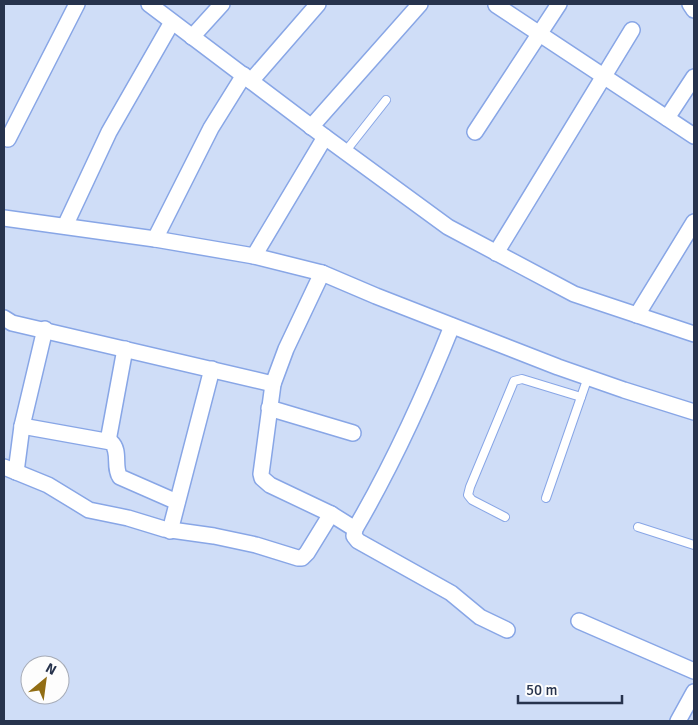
<svg xmlns="http://www.w3.org/2000/svg" width="698" height="725" font-family="Signika,sans-serif">
  <style>
    .lines { fill: none; stroke-linecap: round; stroke-linejoin: round }
    .service-casing { stroke: #88a6e6; stroke-width: 10 }
    .minor-casing { stroke: #88a6e6; stroke-width: 18 }
    .service { stroke: #fff; stroke-width: 8 }
    .minor { stroke: #fff; stroke-width: 15 }
  </style>
  <rect width="100%" height="100%" fill="#cfddf7"/>
  <g class="lines">
    <defs>
      <g id="service">
        <polyline points="345,152 386,100"/>
        <polyline points="546,498 588,377"/>
        <polyline points="505,517 472,500 468,495 470,487 514,381 522,379 581,397"/>
        <polyline points="638,527 694,545"/>
      </g>
      <g id="minor">
        <polyline points="149,4 325,137 448,227 574,294 694,334"/>
        <polyline points="690,4 694,10"/>
        <polyline points="496,5 694,136"/>
        <polyline points="192,37 222,4"/>
        <polyline points="251,81 318,4"/>
        <polyline points="667,118 694,77"/>
        <polyline points="311,127 420,4"/>
        <polyline points="475,132 559,4"/>
        <polyline points="8,139 77,4"/>
        <polyline points="4,218 155,239 254,256 322,273 376,296 558,367 624,390 694,412"/>
        <polyline points="65,226 109,132 172,22"/>
        <polyline points="155,239 211,128 244,75"/>
        <polyline points="496,253 632,30"/>
        <polyline points="254,256 325,137"/>
        <polyline points="322,273 286,349 273,384 261,474 262,478 270,485 331,514 355,529"/>
        <polyline points="637,315 694,222"/>
        <polyline points="4,318 12,323 273,384"/>
        <path d="M452 326C424 396 393 464 355 529L354 536 358 541 451 593 480 617 507 630"/>
        <polyline points="269,408 353,433"/>
        <path d="M22 426 111 442C121 451 113 467 120 477L177 502"/>
        <polyline points="108,441 125,349"/>
        <polyline points="4,467 48,485 89,510 128,518 164,529 214,536 256,545 298,558 302,558 307,553 331,514"/>
        <polyline points="16,472 22,426 45,329"/>
        <polyline points="170,531 212,369"/>
        <polyline points="579,621 694,671"/>
        <polyline points="678,721 694,692"/>
      </g>
    </defs>
    <use href="#service" class="service-casing"/>
    <use href="#minor" class="minor-casing"/>
    <use href="#service" class="service"/>
    <use href="#minor" class="minor"/>
  </g>
  <rect width="698" height="725" fill="none" stroke="#27334d" stroke-width="10"/>
  <g transform="translate(45 680) rotate(29)"><circle r="24" fill="#fdfdfd" stroke="#a7acb7"/>
  <path d="M0-4L9 19L0 12L-9 19Z" fill="#916d14"/>
  <text y="-8" font-size="14" font-weight="bold" text-anchor="middle" fill="#27334d">N</text>
  </g>
  <path d="M518 695v8h104v-8" fill="none" stroke="#27334d" stroke-width="2.5"/>
  <text x="526" y="695" font-size="15" fill="#27334d" stroke="#fdfdfd" stroke-width="4" paint-order="stroke">50 m</text>
</svg>
